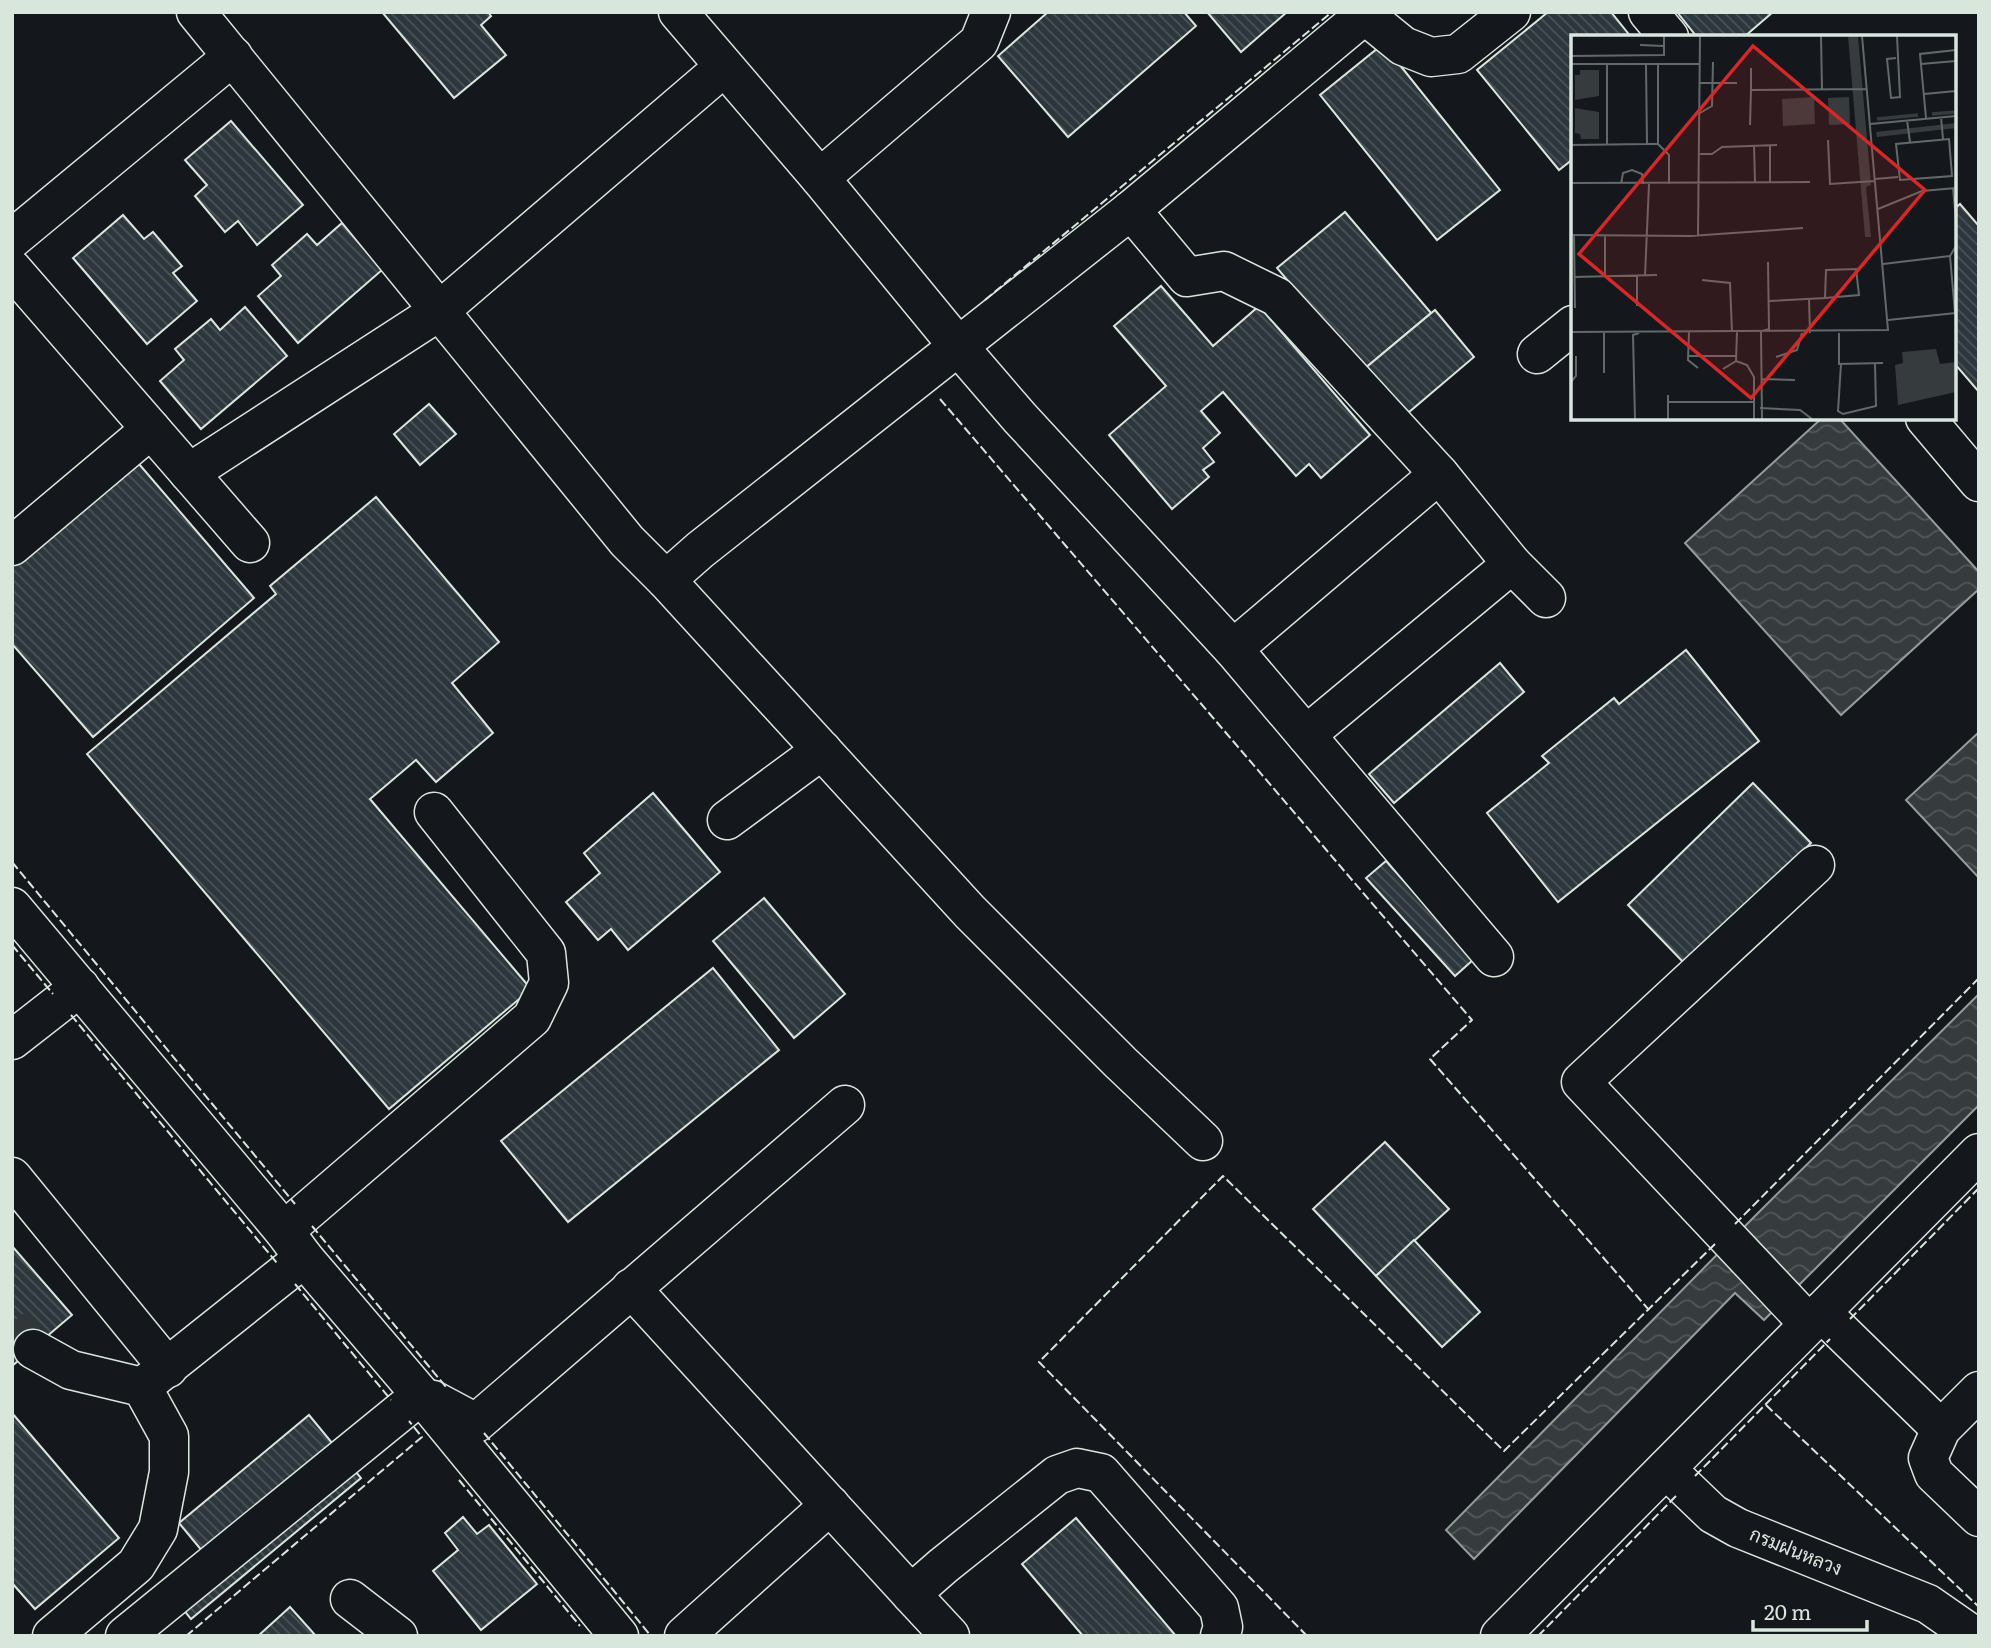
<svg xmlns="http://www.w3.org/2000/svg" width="1991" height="1648" font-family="Literata,Sarabun,serif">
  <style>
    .water { fill: url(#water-waves); stroke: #939e99; stroke-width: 2 }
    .building { fill: url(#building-back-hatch); stroke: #d8e6dc; stroke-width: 2 }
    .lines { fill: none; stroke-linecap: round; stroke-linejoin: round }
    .minor-tunnel { stroke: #313739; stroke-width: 38; stroke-dasharray: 38 19; stroke-linecap: butt }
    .minor-casing { stroke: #d8e6dc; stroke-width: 41 }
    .minor { stroke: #14181c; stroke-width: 38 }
    .fence { stroke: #d8e6dc; stroke-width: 2; stroke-dasharray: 9 3.5; stroke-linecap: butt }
    .labels { text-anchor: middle; stroke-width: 5; stroke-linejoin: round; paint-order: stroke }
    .street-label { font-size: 19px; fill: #d8e6dc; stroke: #14181c }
    .inset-river { fill: none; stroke: #363b3e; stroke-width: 3.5 }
    .inset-road { fill: none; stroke: #626a69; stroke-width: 2 }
    .view { fill: #d62828; fill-opacity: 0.15; stroke: #d62828; stroke-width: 3.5 }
    .inset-edge { fill: none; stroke: #d8e6dc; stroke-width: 3.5 }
  </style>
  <defs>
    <pattern id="water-waves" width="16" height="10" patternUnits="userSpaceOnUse" patternTransform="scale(1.75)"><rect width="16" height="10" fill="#363b3e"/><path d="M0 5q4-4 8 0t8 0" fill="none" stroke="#525759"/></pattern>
    <pattern id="building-back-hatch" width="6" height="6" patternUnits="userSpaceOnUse" patternTransform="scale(1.75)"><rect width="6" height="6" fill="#2c363c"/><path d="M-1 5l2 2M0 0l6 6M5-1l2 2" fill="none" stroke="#4a5358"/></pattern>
  </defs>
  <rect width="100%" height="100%" fill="#14181c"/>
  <g class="water">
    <polygon points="1822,418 1839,418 1979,572 1979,589 1841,715 1685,543"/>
    <polygon points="1979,732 1979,878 1906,800"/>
    <polygon points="1979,994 1979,1105 1764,1320 1735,1293 1474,1559 1446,1530 1756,1215"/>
  </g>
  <g class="building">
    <polygon points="382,12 488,12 491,16 481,25 506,55 454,98"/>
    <polygon points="1048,12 1184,12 1196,26 1068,137 998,56"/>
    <polygon points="1207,12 1287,12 1241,52"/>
    <polygon points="1548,12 1611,12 1631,37 1573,37 1573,159 1559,170 1477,70"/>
    <polygon points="1677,12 1773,12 1744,37 1697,37"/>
    <polygon points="1383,44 1500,190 1437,240 1320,95"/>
    <polygon points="231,121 303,205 257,245 238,221 225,232 195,196 207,185 185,160"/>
    <polygon points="1960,204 1979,226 1979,392 1954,363 1954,209"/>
    <polygon points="1345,212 1431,313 1363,370 1277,268"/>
    <polygon points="123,215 144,239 153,232 182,266 173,273 197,301 147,344 73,258"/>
    <polygon points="342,223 382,270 298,343 258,296 281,276 272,265 307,234 317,245"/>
    <polygon points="1161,286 1213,346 1259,306 1370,435 1321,478 1309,464 1296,476 1223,392 1201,411 1220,433 1203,448 1214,462 1203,470 1209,477 1172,509 1109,435 1166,386 1114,326"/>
    <polygon points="245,307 287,356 201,429 160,381 184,360 175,349 211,319 220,330"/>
    <polygon points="1435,310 1474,357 1402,418 1363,370"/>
    <polygon points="429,404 456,434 420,465 394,434"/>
    <polygon points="133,457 254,598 93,737 12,644 12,561"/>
    <polygon points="376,497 499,642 452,683 493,733 436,782 416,760 370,799 531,989 389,1109 87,754 276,594 270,586"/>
    <polygon points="1686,650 1759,741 1558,902 1487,813 1549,763 1542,756 1614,698 1619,704"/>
    <polygon points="1500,663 1524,692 1394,803 1369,774"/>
    <polygon points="1753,783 1811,843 1686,965 1628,905"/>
    <polygon points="653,793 720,872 628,950 611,929 598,940 566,902 600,873 584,853"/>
    <polygon points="1386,861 1418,897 1428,889 1483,951 1455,976 1366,878"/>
    <polygon points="764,898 845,994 794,1038 713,941"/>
    <polygon points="713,968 779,1050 568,1222 501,1141"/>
    <polygon points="1385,1142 1449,1209 1376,1276 1313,1209"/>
    <polygon points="1414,1240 1480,1312 1442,1347 1376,1276"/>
    <polygon points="12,1246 72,1315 12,1366"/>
    <polygon points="12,1413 119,1538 35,1609 12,1583"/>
    <polygon points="309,1415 361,1478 191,1619 164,1585 203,1552 179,1523"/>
    <polygon points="463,1517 477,1534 489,1525 537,1584 481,1630 433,1571 458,1550 445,1533"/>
    <polygon points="1076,1518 1176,1636 1083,1636 1022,1564"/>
    <polygon points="290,1607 316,1636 258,1636"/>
  </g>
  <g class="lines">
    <polyline class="minor-tunnel" points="12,1323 33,1349"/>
    <defs>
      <g id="minor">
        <polyline points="196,12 627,541 666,580 970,912 1121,1063 1203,1141"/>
        <polyline points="678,12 820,178 958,346 1020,418 1233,649 1494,957"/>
        <polyline points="1648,12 1669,37"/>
        <polyline points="1365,15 1403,46 1431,57 1458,54 1511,12"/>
        <polyline points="820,178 979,42 991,12"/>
        <polyline points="1131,210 1187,277 1224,271 1277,297 1439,474 1512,564 1546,598"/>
        <polyline points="12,239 233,56"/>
        <polyline points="12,269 250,543"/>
        <polyline points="1537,354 1573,325"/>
        <polyline points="1925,418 1979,482"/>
        <polyline points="189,473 438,312 724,67"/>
        <polyline points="12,546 151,429"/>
        <polyline points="666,580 700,550 1131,210 1368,12"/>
        <polyline points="1233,649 1439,474"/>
        <polyline points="1306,735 1512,564"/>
        <polyline points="727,820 822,750"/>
        <polyline points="12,907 284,1231 304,1258 421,1395 619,1636"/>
        <polyline points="12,1040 80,987"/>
        <polyline points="12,1177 168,1368"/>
        <polyline points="284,1231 532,1018 549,983 546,953 434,812"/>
        <polyline points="631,1288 911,1594 943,1566 1057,1475 1077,1468 1101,1473 1219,1608 1223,1627 1220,1636"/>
        <polyline points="1821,1312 1941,1429"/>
        <polyline points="1809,1324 1581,1082 1815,865"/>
        <polyline points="33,1349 71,1370 142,1387 304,1258"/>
        <polyline points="1979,1391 1941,1429 1928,1458 1934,1474 1979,1517"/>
        <polyline points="433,1400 476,1423 845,1105"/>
        <polyline points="1666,1469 1713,1514 1738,1528 1928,1604 1974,1636"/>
        <polyline points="911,1594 950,1636"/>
        <polyline points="350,1599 398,1636"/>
        <polyline points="52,1636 136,1565 158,1529 169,1472 169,1436 142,1387"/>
        <polyline points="125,1636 421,1395"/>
        <polyline points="684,1636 830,1505"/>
        <polyline points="1500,1636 1979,1153"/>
      </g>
    </defs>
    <use href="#minor" class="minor-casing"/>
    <use href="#minor" class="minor"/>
    <g class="fence">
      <polyline points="985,300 1332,12"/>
      <polyline points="940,399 1472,1020 1430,1059 1649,1310"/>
      <polyline points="12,862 295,1204"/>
      <polyline points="12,945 53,994"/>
      <polyline points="71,1015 277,1263"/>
      <polyline points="1735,1224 1979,978"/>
      <polyline points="312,1226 446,1387"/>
      <polyline points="295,1284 391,1400"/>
      <polyline points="1850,1319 1979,1188"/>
      <polyline points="1766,1405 1979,1607"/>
      <polyline points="484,1433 651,1636"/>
      <polyline points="1695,1476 1830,1339"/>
      <polyline points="459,1480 580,1626"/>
      <polyline points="186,1636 422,1437 409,1421"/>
      <polyline points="1307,1636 1039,1362 1223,1176 1504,1451 1715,1244"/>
      <polyline points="1538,1636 1676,1496"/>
    </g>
  </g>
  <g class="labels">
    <g class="street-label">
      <text transform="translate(1796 1551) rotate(22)" y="7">กรมฝนหลวง</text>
    </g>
  </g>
  <g transform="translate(1571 35)">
    <rect width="385" height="385" fill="#14181c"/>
    <path d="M277 1H287L300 150 295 152 300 202H294ZM9 35H28V61L4 65V40H9ZM243 62 244 89 212 91 211 64ZM278 62 279 89 258 90 257 63ZM4 73 28 77V104H10L9 99 4 98ZM385 88V93L306 102 305 97ZM365 314 369 329 385 327V357L327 370 324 330 332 328 331 317Z" fill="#363b3e"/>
    <path class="inset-river" d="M361 79 385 77M306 84 347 80"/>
    <path class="inset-road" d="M250 1 251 55M69 10 93 11M0 21 93 20V1M325 23 316 24 320 63 329 62 326 1M36 28V109M0 29H129M350 29 385 26M75 30 76 109H87V29M129 48H166M180 55V33M353 59 385 56M129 78 141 71 142 27M370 82 372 104M355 83 349 19 385 15M336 85 339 107M299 89 385 81M179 90 180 55 296 54M378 104 381 141 329 145 325 109ZM257 105 259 149 304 146M87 109 98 120V149M0 110 76 109M183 110 184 147M129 119H141L151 112 206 110M304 144 327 142M199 147V111M0 148 239 147M50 149 52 138 61 135 71 139 72 149M382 153 385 186M307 174 351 156 385 153M0 200 119 201 232 193M3 200 4 273M127 200 129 1M312 229 379 221M34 241V200M66 241V271M74 241 78 149M3 242 86 240M131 245 159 248 161 297M238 264 239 298M198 266 254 263 255 235 285 234 288 260 254 263M384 278 379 221 385 211M317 285 385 278M192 296 198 294 197 227M0 297 317 295 291 1M118 297 117 325 127 333M190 297 191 384M268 298V329L312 328M117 321H165M205 322 226 315 231 298M165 326 176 330 183 342V384M270 329 267 376 272 379 305 371 304 329M152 334 165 326 166 297M33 338V297M190 344 224 345M0 347 5 341V321M97 360V384M97 367H183M189 373 229 375 241 384M64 384 62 300 68 298"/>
    <path class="view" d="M182 11 354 155 180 363 8 219Z"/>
    <rect width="385" height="385" class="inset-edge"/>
  </g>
  <rect width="1991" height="1648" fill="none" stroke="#d8e6dc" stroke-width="28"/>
  <path d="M1753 1620v10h114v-10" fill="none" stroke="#d8e6dc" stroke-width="3.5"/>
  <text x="1764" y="1620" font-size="21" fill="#d8e6dc" stroke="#14181c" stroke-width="5" paint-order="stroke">20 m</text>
</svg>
